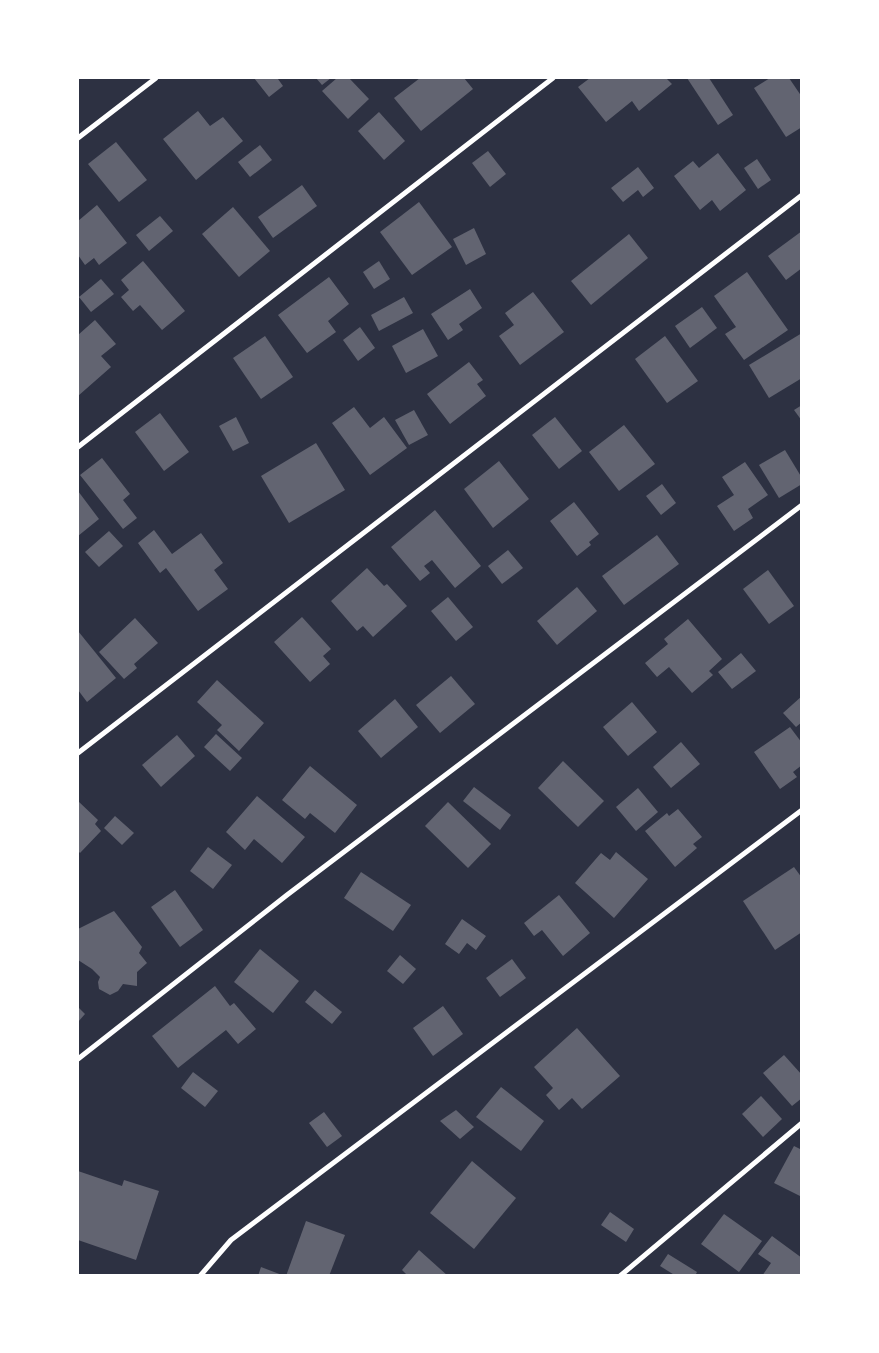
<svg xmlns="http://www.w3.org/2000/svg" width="879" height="1353" font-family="Helvetica,sans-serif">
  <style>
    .building { fill: #626471 }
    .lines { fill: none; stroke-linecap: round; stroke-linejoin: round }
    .minor { stroke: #fff; stroke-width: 5 }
  </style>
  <rect width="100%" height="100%" fill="#2d3142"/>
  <g class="building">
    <polygon points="254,78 280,78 278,79 283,86 269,97"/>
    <polygon points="316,78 331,78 322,85"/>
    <polygon points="337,78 349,78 369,99 348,119 322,91"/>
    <polygon points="420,78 464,78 473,89 421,131 394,98"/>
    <polygon points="590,78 666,78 672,84 639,111 632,101 606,122 578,87"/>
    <polygon points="687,78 709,78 733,115 718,125"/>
    <polygon points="770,78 789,78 802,97 802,127 786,137 754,88"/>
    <polygon points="198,111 210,126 223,117 243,141 196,180 163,139"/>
    <polygon points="379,112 405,141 384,160 358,131"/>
    <polygon points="116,142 147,180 119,202 88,164"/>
    <polygon points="260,145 272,160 250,177 238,162"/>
    <polygon points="488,151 506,174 490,187 472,163"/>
    <polygon points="718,153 746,190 720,211 712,200 700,210 674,176 693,161 699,168"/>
    <polygon points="757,159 771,180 758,189 744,168"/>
    <polygon points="638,167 654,188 643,197 638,190 623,202 611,188"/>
    <polygon points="302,185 317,206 273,238 258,217"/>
    <polygon points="419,202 452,247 412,275 380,232"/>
    <polygon points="97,205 127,243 99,265 94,258 85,265 78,255 78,221"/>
    <polygon points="233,207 270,251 239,277 202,234"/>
    <polygon points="160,216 173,231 149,251 136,235"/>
    <polygon points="474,228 486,254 466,265 453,239"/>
    <polygon points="802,231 802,268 786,280 768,256"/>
    <polygon points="629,234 648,258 591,305 571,281"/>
    <polygon points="143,261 185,311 162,330 140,305 133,311 121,297 129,290 121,280"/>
    <polygon points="379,261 390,279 374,289 363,272"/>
    <polygon points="747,272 788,330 744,360 725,334 736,327 714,296"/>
    <polygon points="329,277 349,304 328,321 336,332 307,353 278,315"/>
    <polygon points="101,279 114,294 91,312 79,297"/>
    <polygon points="470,289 482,308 459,324 463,330 448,340 431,314"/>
    <polygon points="533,292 564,332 520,365 499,336 514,325 505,313"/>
    <polygon points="404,297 413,313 379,331 371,315"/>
    <polygon points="702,307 717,328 690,348 675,326"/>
    <polygon points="95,320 116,344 101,356 111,367 78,396 78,335"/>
    <polygon points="360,327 375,348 358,361 343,340"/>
    <polygon points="423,329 438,356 406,373 392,346"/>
    <polygon points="802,333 802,378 769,398 749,365"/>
    <polygon points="265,336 293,377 261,399 233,358"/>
    <polygon points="665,336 698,381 667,403 635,359"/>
    <polygon points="469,362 483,380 477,384 486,396 450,424 427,394"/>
    <polygon points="802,405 802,421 794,410"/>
    <polygon points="354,407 370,428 384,417 407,448 370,475 332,423"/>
    <polygon points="414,410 428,435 409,445 395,420"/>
    <polygon points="160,413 189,452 164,471 135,432"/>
    <polygon points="236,417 249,443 233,451 219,426"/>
    <polygon points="555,417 582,451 559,469 532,435"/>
    <polygon points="624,425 655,464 619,491 589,452"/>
    <polygon points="316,443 345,490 289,523 261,476"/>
    <polygon points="785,450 802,478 802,484 779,498 759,465"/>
    <polygon points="102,458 130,494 123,500 137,518 123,529 80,475"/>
    <polygon points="499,461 529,499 493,528 464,489"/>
    <polygon points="745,462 768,495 748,509 753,518 734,531 717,506 734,495 722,477"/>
    <polygon points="662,484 676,503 661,515 646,496"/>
    <polygon points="78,491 99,519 78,536"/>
    <polygon points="574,502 599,534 589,542 591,545 577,556 550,521"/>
    <polygon points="435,510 481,566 455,588 432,560 424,566 430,573 420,581 391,547"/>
    <polygon points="154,530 172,554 201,533 223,563 214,570 228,589 198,611 166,568 160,573 138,543"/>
    <polygon points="109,531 123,546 99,567 85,552"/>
    <polygon points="657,535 679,564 624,605 602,576"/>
    <polygon points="508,550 523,568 502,584 488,566"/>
    <polygon points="367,568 384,586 387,584 407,606 373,637 363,626 357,631 331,601"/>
    <polygon points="768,570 794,606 769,624 743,589"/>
    <polygon points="577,587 597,611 557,645 537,621"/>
    <polygon points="448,597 473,627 456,641 431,611"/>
    <polygon points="302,617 331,649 323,656 330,664 310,682 274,642"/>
    <polygon points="135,618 158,643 134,664 137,668 124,679 99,652"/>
    <polygon points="688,619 722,659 709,671 713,675 692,693 669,667 657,677 645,663 668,644 664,639"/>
    <polygon points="78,631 116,678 87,702 78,690"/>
    <polygon points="741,653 756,671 732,689 718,672"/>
    <polygon points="451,676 475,704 440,733 416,705"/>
    <polygon points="217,680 264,723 239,751 217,730 222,725 197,702"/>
    <polygon points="802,696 802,722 796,727 783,713"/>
    <polygon points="395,699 418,727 381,758 358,731"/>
    <polygon points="632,702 657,732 628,756 603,727"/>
    <polygon points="790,727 802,743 802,765 793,772 797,777 780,789 754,752"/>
    <polygon points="216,734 242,758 230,771 204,747"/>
    <polygon points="177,735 195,756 161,787 142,765"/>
    <polygon points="681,742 700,764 671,788 653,767"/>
    <polygon points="563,761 604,801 578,827 538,788"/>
    <polygon points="310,766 357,805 335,833 310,813 305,819 282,800"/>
    <polygon points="474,787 511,815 500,830 463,801"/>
    <polygon points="638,788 658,812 636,831 616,807"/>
    <polygon points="257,796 305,837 282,863 254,839 245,850 226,832"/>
    <polygon points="78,801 98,820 95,824 101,831 80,853 78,851"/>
    <polygon points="448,802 491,844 468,868 425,826"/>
    <polygon points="678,809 702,837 693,844 697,848 675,867 645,831 667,813 669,816"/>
    <polygon points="115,816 134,833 122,845 104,828"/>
    <polygon points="208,847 232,865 213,889 190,871"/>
    <polygon points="616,852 648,879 614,918 575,883 601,853 610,860"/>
    <polygon points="794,867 802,878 802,932 775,950 743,901"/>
    <polygon points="361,872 411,905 393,931 344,898"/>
    <polygon points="175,890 203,930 180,947 151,907"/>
    <polygon points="559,895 590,933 563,956 542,930 534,936 524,923"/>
    <polygon points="114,911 142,947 139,953 147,963 137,972 137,986 123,984 118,991 110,995 99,989 98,982 100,977 92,969 78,960 78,929"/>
    <polygon points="462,919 486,936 476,950 467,943 459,954 445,944"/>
    <polygon points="260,949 299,981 273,1013 234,982"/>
    <polygon points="400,955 416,969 403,984 387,971"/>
    <polygon points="512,959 526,978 500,997 486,978"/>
    <polygon points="215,986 230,1006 234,1003 256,1029 238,1044 226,1030 178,1068 152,1036"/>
    <polygon points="315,990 342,1012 332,1024 305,1002"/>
    <polygon points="443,1006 463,1034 433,1056 413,1028"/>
    <polygon points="78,1007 85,1014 78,1022"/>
    <polygon points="577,1028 620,1076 582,1109 572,1098 559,1110 546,1095 553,1088 534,1067"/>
    <polygon points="784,1055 802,1075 802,1098 792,1106 763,1073"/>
    <polygon points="193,1072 218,1091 205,1107 181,1088"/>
    <polygon points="501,1087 544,1121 521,1151 476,1117"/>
    <polygon points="761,1096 782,1119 763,1137 742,1114"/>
    <polygon points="456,1110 474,1127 460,1139 440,1121"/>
    <polygon points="324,1112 342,1136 327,1147 309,1123"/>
    <polygon points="794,1146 802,1150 802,1197 774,1183"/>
    <polygon points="472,1161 516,1198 474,1249 430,1213"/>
    <polygon points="78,1171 122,1186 124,1180 159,1191 136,1260 78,1240"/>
    <polygon points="610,1212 634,1229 626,1242 601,1225"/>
    <polygon points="724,1214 762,1241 739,1272 701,1244"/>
    <polygon points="306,1221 345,1235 329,1276 286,1276"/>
    <polygon points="772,1236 802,1258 802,1276 762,1276 771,1263 758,1254"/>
    <polygon points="419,1250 448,1276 408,1276 402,1270"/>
    <polygon points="668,1254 697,1272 695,1276 676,1276 660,1266"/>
    <polygon points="261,1267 282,1275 282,1276 258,1276"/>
  </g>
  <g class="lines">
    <g class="minor">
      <polyline points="78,138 156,78"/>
      <polyline points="78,447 553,78"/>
      <polyline points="78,753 802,195"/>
      <polyline points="78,1059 287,895 802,505"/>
      <polyline points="200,1276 231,1240 802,810"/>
      <polyline points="620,1276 802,1123"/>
    </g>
  </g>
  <rect width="879" height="1353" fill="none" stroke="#ffffff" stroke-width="158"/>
</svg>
